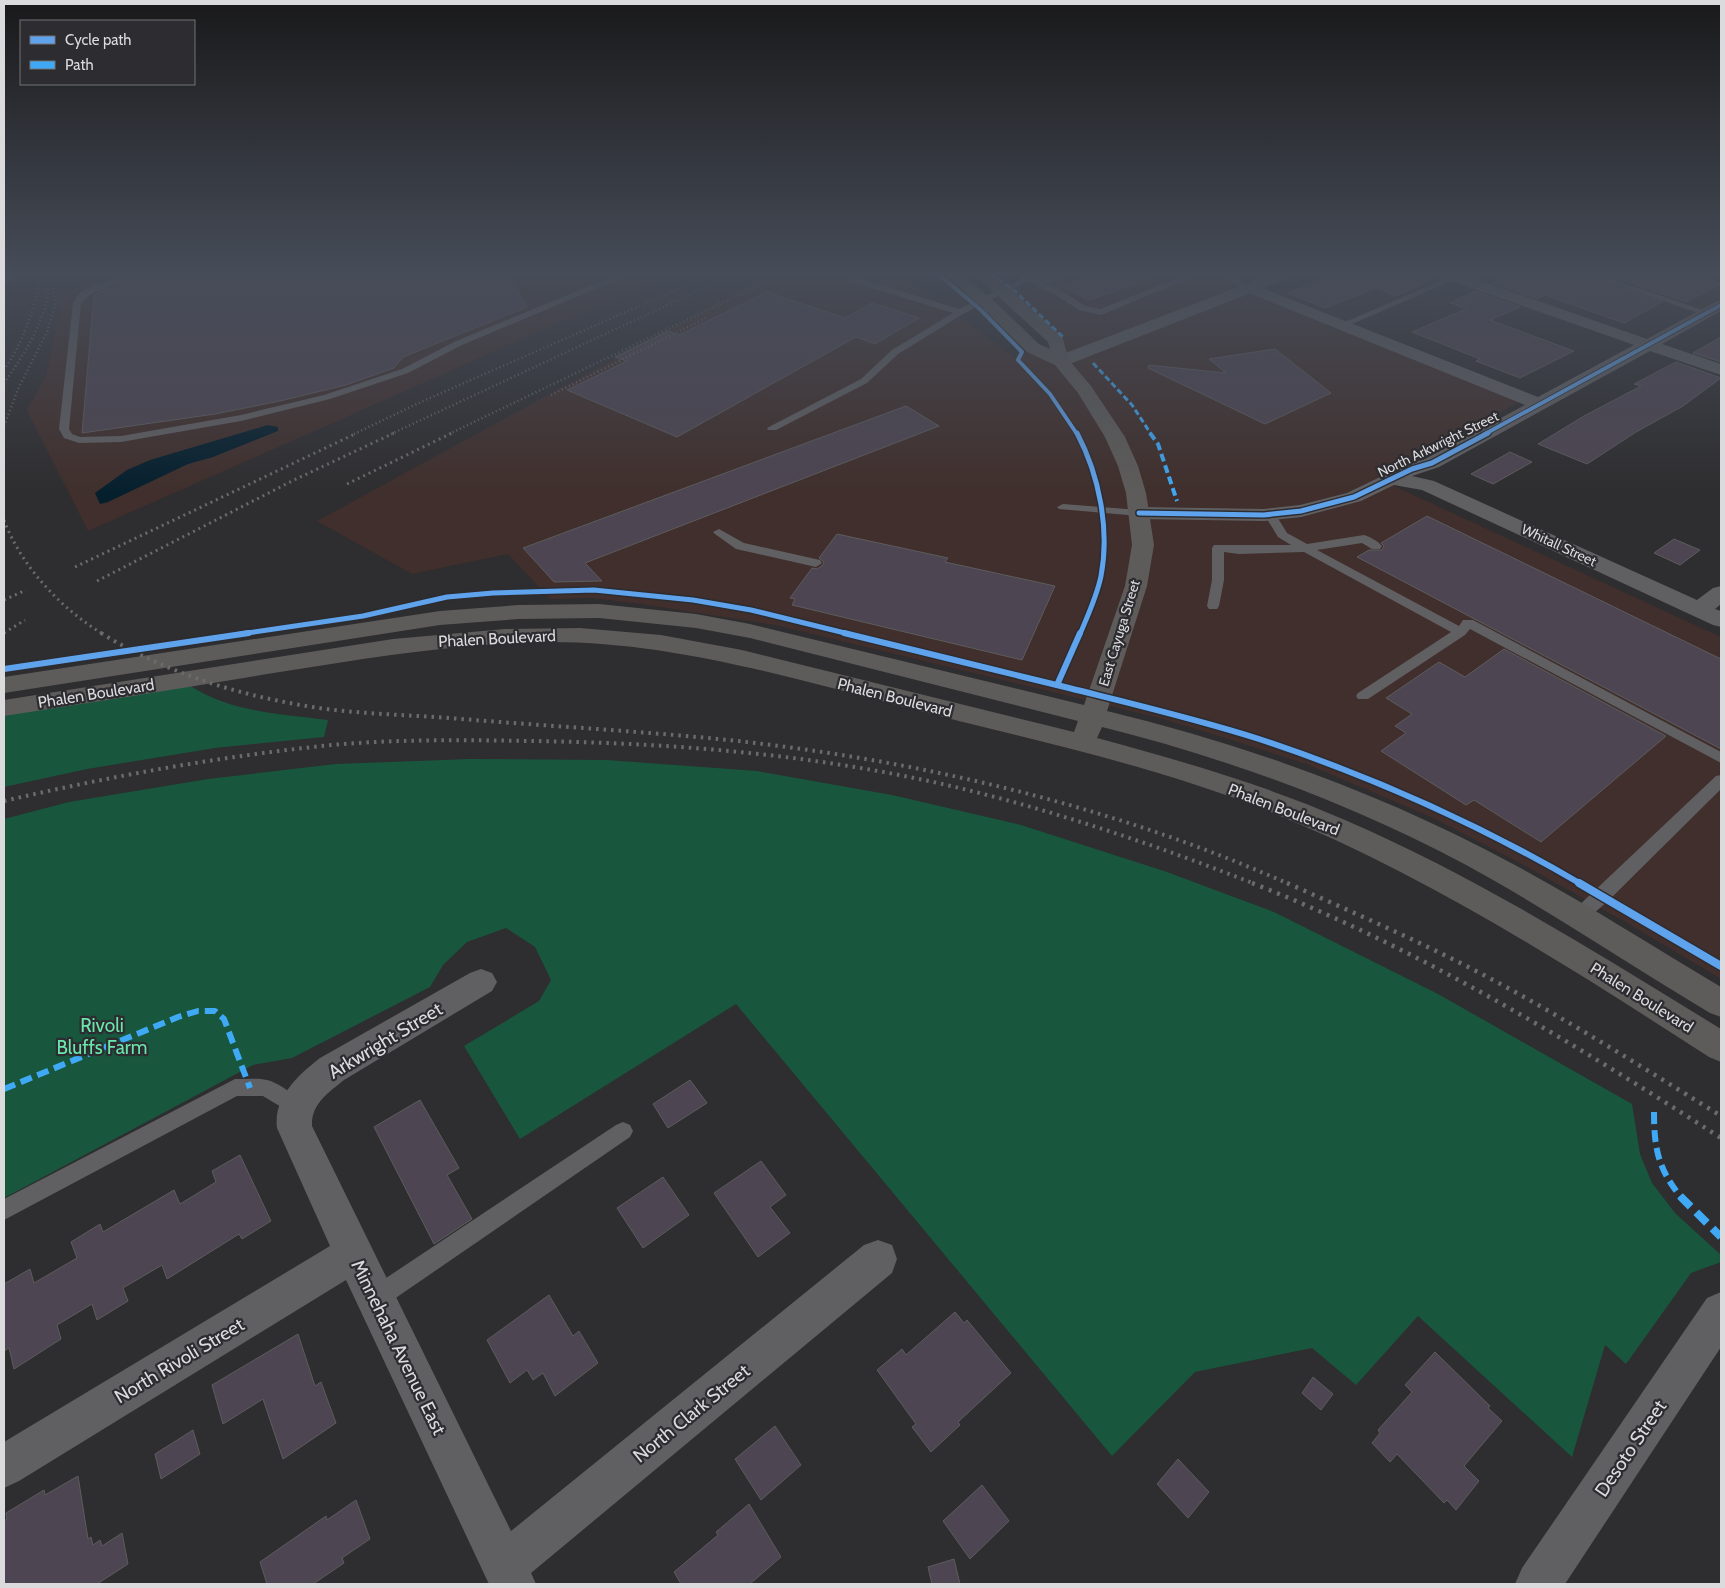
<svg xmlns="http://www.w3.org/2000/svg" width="1725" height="1588" font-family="Cabin,sans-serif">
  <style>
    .commercial { fill: #402f2c }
    .green { fill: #18573e }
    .water { fill: #051f2d }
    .building { fill: #4d4551; stroke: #5d5c5d }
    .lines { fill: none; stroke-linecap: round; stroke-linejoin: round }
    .service { fill: #606062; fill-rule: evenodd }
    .minor { fill: #606062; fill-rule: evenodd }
    .tertiary { fill: #606062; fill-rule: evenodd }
    .secondary { fill: #5e5c5a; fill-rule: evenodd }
    .motorway { fill: #676055; fill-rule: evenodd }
    .rail-far3 { stroke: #6b6b6c; stroke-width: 2.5; stroke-dasharray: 1 3; stroke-linecap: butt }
    .rail-far2 { stroke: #6b6b6c; stroke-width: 3; stroke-dasharray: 2 4; stroke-linecap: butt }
    .rail-far1 { stroke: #6b6b6c; stroke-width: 4; stroke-dasharray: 2.5 5; stroke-linecap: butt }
    .rail { stroke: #6b6b6c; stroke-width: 4.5; stroke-dasharray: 3 6; stroke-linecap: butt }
    .quiet-far3 { stroke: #3fa9f5; stroke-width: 3; stroke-dasharray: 6 3; stroke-linecap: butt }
    .quiet-far2 { stroke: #3fa9f5; stroke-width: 4; stroke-dasharray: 8 4; stroke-linecap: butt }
    .quiet-far1 { stroke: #3fa9f5; stroke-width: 6; stroke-dasharray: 12 6; stroke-linecap: butt }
    .quiet { stroke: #3fa9f5; stroke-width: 8; stroke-dasharray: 15 8; stroke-linecap: butt }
    .cycleway-far3-casing { stroke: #2d2c30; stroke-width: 5.5 }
    .cycleway-far2-casing { stroke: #2d2c30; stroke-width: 8 }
    .cycleway-far1-casing { stroke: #2d2c30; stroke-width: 9 }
    .cycleway-casing { stroke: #2d2c30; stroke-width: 11 }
    .cycleway-far3 { stroke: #60a3ed; stroke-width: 4 }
    .cycleway-far2 { stroke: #60a3ed; stroke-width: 5 }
    .cycleway-far1 { stroke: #60a3ed; stroke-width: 6 }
    .cycleway { stroke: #60a3ed; stroke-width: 8 }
    .labels { text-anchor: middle; stroke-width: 4.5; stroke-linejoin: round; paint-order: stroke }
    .far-street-label { font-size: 14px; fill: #dbdadd; stroke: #2d2c30 }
    .street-label { font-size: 16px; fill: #dbdadd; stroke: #2d2c30 }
    .near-park-label { font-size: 19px; fill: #69e7ac; stroke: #2d2c30 }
    .near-street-label { font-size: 19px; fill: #dbdadd; stroke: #2d2c30 }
  </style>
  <rect width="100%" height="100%" fill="#2e2d2f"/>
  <g class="commercial">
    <polygon points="117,273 672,273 88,531 27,410 46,376 62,294"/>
    <polygon points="772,273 900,273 1014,357 1063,341 1013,295 1077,273 1268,273 1233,286 1519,402 1379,479 1721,637 1721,979 1627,923 1518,862 1431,817 1306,764 1247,745 1160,718 775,625 641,604 591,598 550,599 508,554 412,574 317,521"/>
  </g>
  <g class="green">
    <path d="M189 685C229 712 281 714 328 720L324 737 215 748 87 769 4 787V713Z"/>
    <polygon points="470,759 607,760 757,771 892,795 1021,825 1167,872 1274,912 1438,994 1632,1104 1640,1154 1652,1183 1675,1213 1721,1255 1721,1262 1691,1273 1626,1364 1605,1345 1572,1457 1418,1316 1356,1385 1312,1348 1195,1372 1112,1456 736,1004 520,1139 464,1046 539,1001 551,980 535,947 506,928 467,942 443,965 430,987 292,1058 253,1065 4,1198 4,819 69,802 208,779 336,764"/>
  </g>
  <polygon class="water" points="268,425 278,427 278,431 213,457 188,464 108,502 100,504 95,493 127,470 150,460"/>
  <g class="building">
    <polygon points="157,273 508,273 527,307 403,357 394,368 346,385 280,401 215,414 82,433 94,295 136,276"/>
    <polygon points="1103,273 1156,273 1157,276 1089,300 1062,287"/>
    <polygon points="1341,273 1434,273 1437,277 1397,296 1376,288 1325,308 1287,293"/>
    <polygon points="1512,273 1580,273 1662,302 1624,323 1545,295 1538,299 1492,283"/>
    <polygon points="1601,273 1687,273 1721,284 1686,302"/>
    <polygon points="1475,291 1520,307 1490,320 1574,351 1520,378 1476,361 1480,359 1412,332 1466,309 1451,303"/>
    <polygon points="767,292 845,318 872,303 919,318 875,344 856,337 677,437 567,390 627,361 615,357 668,331 679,335"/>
    <polygon points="1721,337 1721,362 1693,353"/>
    <polygon points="1275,349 1331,393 1265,424 1148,368 1149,365 1226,373 1209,359"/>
    <polygon points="1676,362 1721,378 1683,406 1636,432 1587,464 1538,444 1584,416 1641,386 1634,384"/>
    <polygon points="906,406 939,426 585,563 602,581 554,582 523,548"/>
    <polygon points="1510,452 1532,462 1493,484 1471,474"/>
    <polygon points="1427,516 1721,659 1721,749 1357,557 1369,550 1382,550 1384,546 1381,543"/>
    <polygon points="837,534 948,558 945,562 1055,586 1022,660 792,605 795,599 790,598 812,568 817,569 823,565 824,562 819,558"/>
    <polygon points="1674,539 1700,550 1680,565 1654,553"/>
    <polygon points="1504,649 1666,736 1541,842 1474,800 1466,805 1381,751 1406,733 1395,726 1412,714 1386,698 1439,662 1465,677"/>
    <polygon points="690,1080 707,1103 668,1128 653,1104"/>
    <polygon points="420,1100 459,1168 447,1175 472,1219 434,1244 374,1127"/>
    <polygon points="240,1155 271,1221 242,1239 239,1234 167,1279 162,1265 123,1288 128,1301 97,1320 92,1304 57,1325 61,1339 14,1369 9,1348 4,1351 4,1284 30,1269 34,1283 77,1258 71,1242 100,1224 103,1232 174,1190 180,1204 216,1182 212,1171"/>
    <polygon points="761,1161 786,1195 770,1207 790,1233 758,1257 714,1193"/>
    <polygon points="663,1177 689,1215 643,1248 617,1208"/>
    <polygon points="549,1295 573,1336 579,1331 598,1363 555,1396 543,1373 533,1380 527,1370 510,1383 487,1340"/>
    <polygon points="955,1312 964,1323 967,1320 1011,1373 958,1422 960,1425 931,1452 912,1427 916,1424 877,1370 902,1349 906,1355"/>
    <polygon points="298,1334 315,1386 321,1382 336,1423 283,1459 263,1399 223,1424 212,1385"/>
    <polygon points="1435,1352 1490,1406 1488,1408 1502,1421 1464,1466 1479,1481 1456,1510 1447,1500 1444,1503 1397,1454 1390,1462 1372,1443 1380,1433 1378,1430 1412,1392 1405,1385"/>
    <polygon points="1313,1377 1333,1394 1321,1410 1302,1393"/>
    <polygon points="775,1426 801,1465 761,1500 735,1459"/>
    <polygon points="193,1430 200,1454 161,1479 155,1454"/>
    <polygon points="1178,1459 1209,1492 1188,1518 1157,1484"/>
    <polygon points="78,1476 88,1539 91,1537 93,1545 100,1540 102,1546 122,1533 128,1564 97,1584 4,1584 4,1521 7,1519 6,1513 44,1490 45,1495"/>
    <polygon points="982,1485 1009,1521 970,1559 943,1521"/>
    <polygon points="356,1500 370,1539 342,1558 344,1563 313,1584 267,1584 260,1562 326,1516 327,1520"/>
    <polygon points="749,1504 781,1557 750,1584 681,1584 674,1572 718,1535 716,1532"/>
    <polygon points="954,1559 960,1584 932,1584 928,1567"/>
  </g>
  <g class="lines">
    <g class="service">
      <polygon points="124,273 139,273 91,294 81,303 69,429 72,434 80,437 121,436 241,415 324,395 402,369 456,341 621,273 633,273 462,345 408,373 330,399 241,421 121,442 79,443 64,438 59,429 73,303 80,293 85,290"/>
      <polygon points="1214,273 1225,273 1253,288 1246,290"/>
      <polygon points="1459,273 1470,273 1345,327 1342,328 1338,325"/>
      <polygon points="1582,273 1595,273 1711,313 1704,315"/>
      <polygon points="1188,274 1195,276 1101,315 1079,310 1051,292 1028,281 963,314 898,354 867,383 776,430 768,430 767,428 861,379 892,350 953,313 846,280 846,276 852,276 959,309 1028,276 1057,288 1085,306 1100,309"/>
      <polygon points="1063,504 1139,510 1145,513 1139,516 1059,509 1057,507"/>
      <path d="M1270 511 1274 512 1287 533 1307 544 1364 535C1370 537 1378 541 1382 546L1380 549H1372L1362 543 1317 550 1459 626 1463 620H1473L1721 752V763L1470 629 1465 635 1368 699H1358L1356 696 1358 693 1451 632 1304 552 1239 554 1224 552V580L1219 606 1217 609H1209L1207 606 1212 580V548L1214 545H1291L1278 537 1264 514Z"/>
      <polygon points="719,529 744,543 820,560 822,563 816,567 736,549 715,534 713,532"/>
      <polygon points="1721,775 1721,789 1608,901 1585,921 1579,923 1573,921 1571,916 1573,911 1716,776"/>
      <path d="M235 1079C245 1079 257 1078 267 1080 277 1082 301 1098 306 1107L303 1113 296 1116 263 1096H237L4 1220V1199Z"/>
      <polygon points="623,1122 630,1125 633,1131 630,1137 384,1306 376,1309 368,1306 365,1298 368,1290 616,1125"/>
    </g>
    <g class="minor">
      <path d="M1028 273H1070C1062 284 1035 284 1023 281L1020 278 1023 275Z"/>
      <polygon points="1436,273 1458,273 1647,339 1715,302 1721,300 1721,311 1662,344 1721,364 1721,375 1650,351 1439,467 1412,476 1434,481 1697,600 1713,588 1721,586 1721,604 1715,609 1721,611 1721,627 1713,625 1422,490 1394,485 1361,501 1301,517 1264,521 1139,519 1132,517 1129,513 1132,509 1139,507 1264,509 1300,505 1347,493 1405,465 1425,459 1525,405 1244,291 1241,288 1244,285 1254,285 1538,397 1634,345 1438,276"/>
      <path d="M481 969 492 973 497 982 492 991 344 1080C328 1093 311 1104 312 1126L511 1531 864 1245 878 1240 892 1245 897 1259 892 1273 531 1573 536 1584H489L488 1582 346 1280 19 1481 4 1488V1442L330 1246 277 1128C273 1098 298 1075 320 1058L470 973Z"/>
      <polygon points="1721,1292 1721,1347 1565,1584 1515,1584 1522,1568 1707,1298"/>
    </g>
    <polygon class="tertiary" points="1275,273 1296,273 1294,276 1067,365 1061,366 1055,365 1052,361 1055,357"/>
    <path class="secondary" d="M944 273H960L994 301 1039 344 1050 349 1048 342 973 273H990L1016 294 1062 336 1069 360 1091 386 1125 437 1138 466 1146 493 1154 545 1147 586 1107 711C1247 745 1386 795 1513 864 1584 902 1652 946 1721 987V1017L1710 1013C1637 969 1566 922 1493 880 1374 812 1235 760 1102 727L1097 738C1182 761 1265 785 1345 820 1477 877 1599 954 1721 1029V1062L1709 1057C1568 966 1425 874 1268 811 1151 764 1026 739 904 707 784 676 665 640 540 642 453 644 367 658 280 672 188 687 96 702 4 716V700L393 639 505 629 580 628 661 635 742 650 1074 732 1078 721 750 638 696 628 599 618 519 619 440 625 4 693V677L440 611 519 605 599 604 696 614 750 624 1084 705 1125 586 1132 545 1126 493 1118 466 1105 437 1078 393 1055 365 1027 352 982 307Z"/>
    <polygon class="motorway" points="4,273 31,273 29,276 4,282"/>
    <g class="rail-far3">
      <path d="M4 370C24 340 35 309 41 273"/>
      <path d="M4 383C25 353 44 324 49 287"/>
      <polyline points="551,395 708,317"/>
      <polyline points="4,426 18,389 48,330 55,305 52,273"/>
      <polyline points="354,434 423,401 715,273"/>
      <polyline points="391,434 736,273"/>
      <polyline points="449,434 784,273"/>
    </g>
    <g class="rail-far2">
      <polyline points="347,484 452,433"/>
      <path d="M4 520C21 566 61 609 103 634"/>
      <polyline points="75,567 357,433"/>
      <polyline points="97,581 294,480 394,433"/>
      <polyline points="4,600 26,590"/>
      <polyline points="4,633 25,620"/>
    </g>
    <g class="rail-far1">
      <path d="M101 633C169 675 247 698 326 709 367 714 408 715 449 718 545 726 642 731 738 741 927 762 1115 807 1289 884"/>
      <path d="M4 801C112 776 222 756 332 745 398 739 465 740 531 741 672 743 813 754 951 786 1053 810 1158 846 1255 884"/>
    </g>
    <g class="rail">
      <path d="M1252 883C1418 948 1572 1042 1721 1138"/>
      <path d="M1287 883C1361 916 1435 948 1506 987 1579 1027 1650 1072 1721 1116"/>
    </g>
    <g class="quiet-far3">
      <polyline points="991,273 1016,292 1064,338"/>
      <polyline points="1093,363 1132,405 1151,434"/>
    </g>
    <polyline class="quiet-far2" points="1150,433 1158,444 1177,501"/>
    <g class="quiet-far1">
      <polyline points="4,1089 178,1017 198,1011 215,1011 224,1019 250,1088"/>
      <path d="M1654 1112C1654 1148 1658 1169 1681 1197"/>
    </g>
    <polyline class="quiet" points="1680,1196 1721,1237"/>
    <defs>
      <g id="cycleway-far3">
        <polyline points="937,273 981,310 1022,352 1018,360 1050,394 1077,434"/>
        <polyline points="1485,434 1721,305"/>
      </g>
      <g id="cycleway-far2">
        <path d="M1077 433C1099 475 1110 529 1101 576 1097 596 1088 615 1080 634"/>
        <polyline points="1139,513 1264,515 1301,511 1354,497 1412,469 1432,463 1488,433"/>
        <polyline points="240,634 363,616 447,597 493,593 594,590 693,600 751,610 849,634"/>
      </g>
      <g id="cycleway-far1">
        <path d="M844 633C919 651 994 670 1069 688 1133 704 1197 719 1259 739 1371 776 1480 825 1581 884"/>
        <polyline points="4,669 249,633"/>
        <polyline points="1057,685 1080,633"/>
      </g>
      <polyline id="cycleway" points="1579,883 1721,966"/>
    </defs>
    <use href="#cycleway-far3" class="cycleway-far3-casing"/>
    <use href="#cycleway-far2" class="cycleway-far2-casing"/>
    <use href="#cycleway-far1" class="cycleway-far1-casing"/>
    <use href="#cycleway" class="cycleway-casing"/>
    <use href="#cycleway-far3" class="cycleway-far3"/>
    <use href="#cycleway-far2" class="cycleway-far2"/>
    <use href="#cycleway-far1" class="cycleway-far1"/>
    <use href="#cycleway" class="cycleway"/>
  </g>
  <linearGradient id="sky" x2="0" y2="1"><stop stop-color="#19191a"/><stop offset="0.55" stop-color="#464c58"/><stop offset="1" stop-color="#464c58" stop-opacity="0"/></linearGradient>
  <rect width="1725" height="495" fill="url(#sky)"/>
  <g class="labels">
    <g class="far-street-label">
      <text transform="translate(1438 444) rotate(-26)" y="5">North Arkwright Street</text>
      <text transform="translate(1559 545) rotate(25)" y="5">Whitall Street</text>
      <text transform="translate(1119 633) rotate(-73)" y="5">East Cayuga Street</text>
    </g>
    <g class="street-label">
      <text transform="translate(497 638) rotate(-3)" y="6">Phalen Boulevard</text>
      <text transform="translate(96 693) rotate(-9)" y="6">Phalen Boulevard</text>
      <text transform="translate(895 697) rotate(14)" y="6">Phalen Boulevard</text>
      <text transform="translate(1284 809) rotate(21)" y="6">Phalen Boulevard</text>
      <text transform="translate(1642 997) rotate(32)" y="6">Phalen Boulevard</text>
    </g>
    <g class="near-park-label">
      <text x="102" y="1032">Rivoli<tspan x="102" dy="22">Bluffs Farm</tspan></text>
    </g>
    <g class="near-street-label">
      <text transform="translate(385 1040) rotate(-31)" y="7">Arkwright Street</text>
      <text transform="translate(399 1347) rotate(64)" y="7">Minnehaha Avenue East</text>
      <text transform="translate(179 1360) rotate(-31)" y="7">North Rivoli Street</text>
      <text transform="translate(691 1413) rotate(-39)" y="7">North Clark Street</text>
      <text transform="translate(1630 1448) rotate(-56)" y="7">Desoto Street</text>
    </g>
  </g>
  <rect width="1725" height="1588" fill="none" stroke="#dbdadd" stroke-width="10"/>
  <rect x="20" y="20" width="175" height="65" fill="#2d2c30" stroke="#737275"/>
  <rect x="30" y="36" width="25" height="8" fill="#60a3ed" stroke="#737275"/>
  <text x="65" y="45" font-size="15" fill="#dbdadd">Cycle path</text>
  <rect x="30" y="61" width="25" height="8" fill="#3fa9f5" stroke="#737275"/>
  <text x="65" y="70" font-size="15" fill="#dbdadd">Path</text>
</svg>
